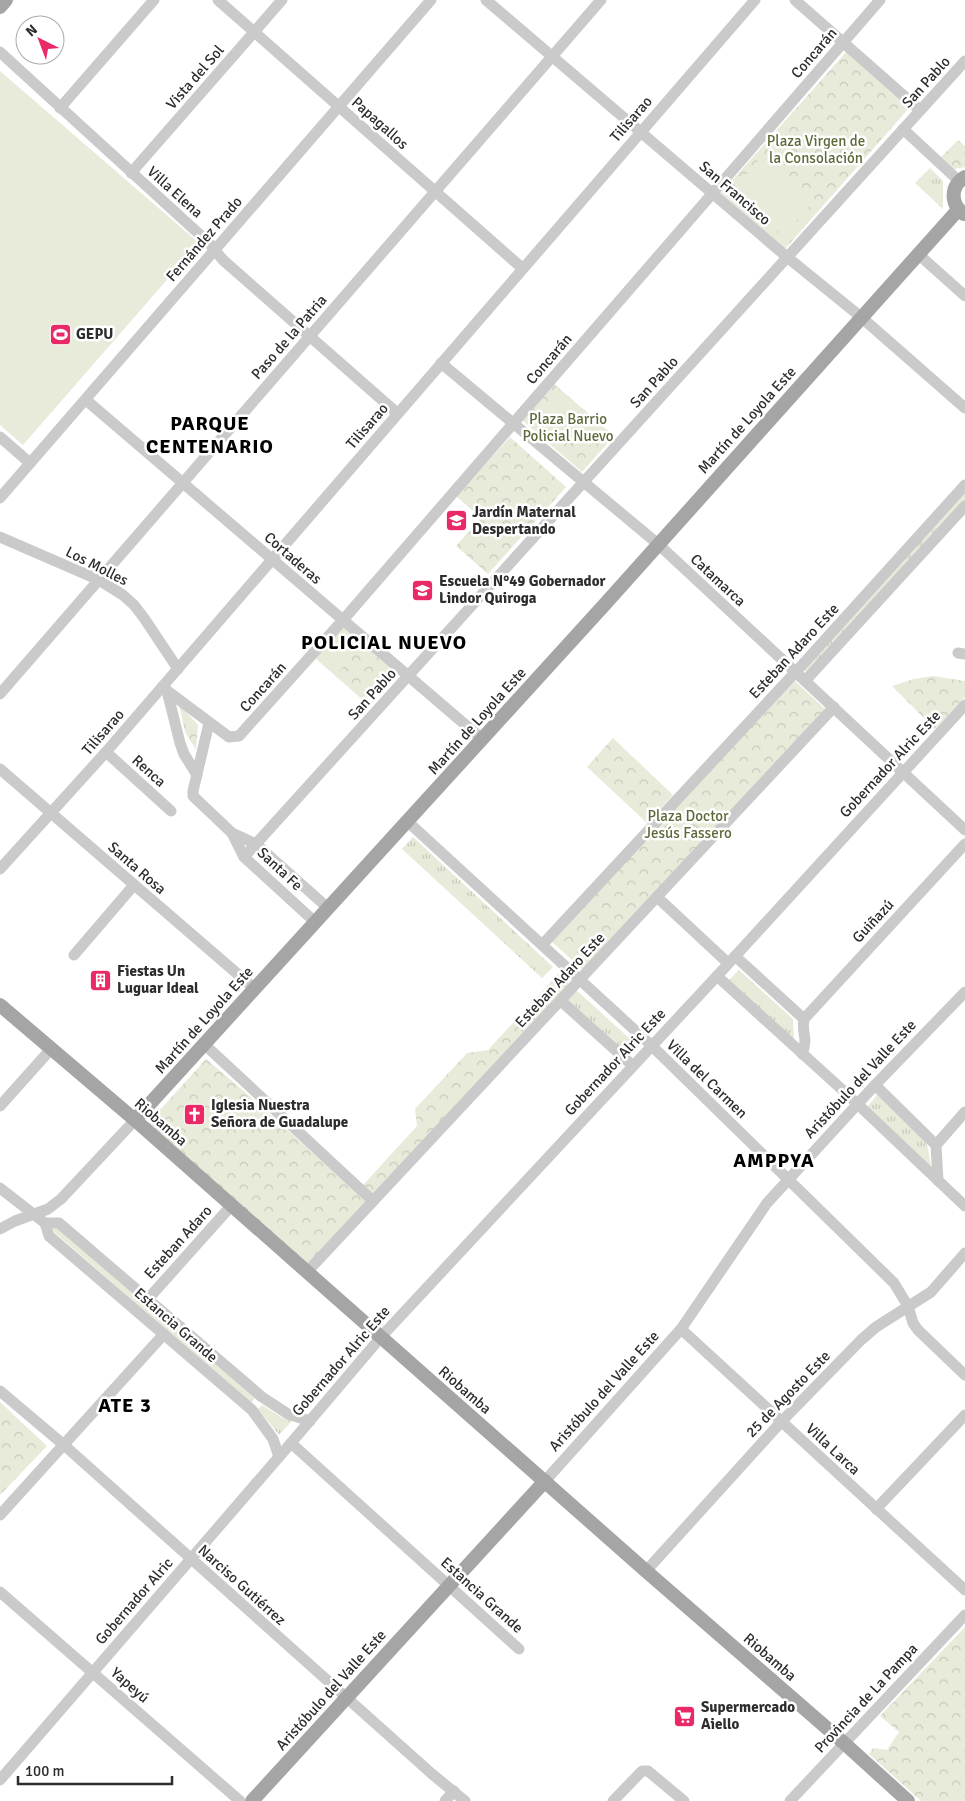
<svg xmlns="http://www.w3.org/2000/svg" width="965" height="1801" font-family="Signika,sans-serif">
  <style>
    .grass { fill: url(#grass-tufts) }
    .park { fill: url(#park-crowns) }
    .pitch { fill: #e8ebda }
    .lines { fill: none; stroke-linecap: round; stroke-linejoin: round }
    .minor { stroke: #cacaca; stroke-width: 11 }
    .major { stroke: #a5a5a5; stroke-width: 14 }
    .labels { text-anchor: middle; stroke-width: 5; stroke-linejoin: round; paint-order: stroke }
    .street-label { font-size: 15px; fill: #2d2d2d; stroke: #fff }
    .park-label { font-size: 15px; fill: #5c6a3a; stroke: #fff }
    .poi-label { font-size: 15px; font-weight: bold; fill: #2d2d2d; stroke: #fff; text-anchor: start }
    .district-label { font-size: 20px; font-weight: bold; letter-spacing: 1px; fill: #000; stroke: #fff }
  </style>
  <defs>
    <pattern id="grass-tufts" width="24" height="20" patternUnits="userSpaceOnUse" patternTransform="scale(1.25)"><rect width="24" height="20" fill="#e8ebda"/><path d="M3 7l-1-3M5 7V3M7 7l1-3M15 17l-1-3M17 17v-4M19 17l1-3" fill="none" stroke="#c7cabb"/></pattern>
    <pattern id="park-crowns" width="20" height="18" patternUnits="userSpaceOnUse" patternTransform="scale(1.25)"><rect width="20" height="18" fill="#e8ebda"/><path d="M2 6a3 3 0 1 1 6 0M12 15a3 3 0 1 1 6 0" fill="none" stroke="#c7cabb"/></pattern>
  </defs>
  <rect width="100%" height="100%" fill="#fff"/>
  <g class="grass">
    <polygon points="930,168 943,181 943,209 915,183"/>
    <polygon points="965,491 965,501 808,673 803,669"/>
    <polygon points="413,837 553,967 542,978 402,849"/>
    <polygon points="739,970 793,1019 794,1040 729,980"/>
    <polygon points="574,988 639,1047 629,1058 565,999"/>
    <polygon points="877,1095 927,1143 932,1171 867,1107"/>
    <polygon points="55,1227 58,1228 255,1398 251,1403 54,1232 53,1230"/>
    <polygon points="262,1405 283,1418 292,1421 279,1435 258,1409"/>
  </g>
  <g class="park">
    <polygon points="847,51 910,107 785,249 721,193"/>
    <polygon points="958,140 965,146 965,167 954,169 941,157"/>
    <polygon points="553,383 614,436 582,472 522,420"/>
    <polygon points="510,437 566,487 488,574 456,546 481,518 456,496"/>
    <polygon points="343,626 392,669 364,701 315,658"/>
    <polygon points="933,676 965,681 965,697 935,729 892,686 914,679"/>
    <polygon points="794,680 825,709 583,970 551,941"/>
    <polygon points="179,704 198,725 196,750 185,732"/>
    <polygon points="613,738 673,795 647,823 587,767"/>
    <polygon points="558,974 569,984 373,1195 363,1185 417,1126 415,1109 467,1053 488,1050"/>
    <polygon points="206,1059 237,1085 367,1201 306,1269 148,1123"/>
    <polygon points="0,1402 47,1446 0,1495"/>
    <polygon points="965,1627 965,1801 921,1801 869,1754 873,1748 887,1750 899,1732 880,1716"/>
  </g>
  <g class="pitch">
    <polygon points="0,71 199,243 23,445 0,425"/>
    <polygon points="764,154 815,200 783,236 733,190"/>
    <polygon points="563,392 605,429 586,450 544,413"/>
    <polygon points="344,633 361,647 337,674 320,660"/>
  </g>
  <g class="lines">
    <g class="minor">
      <polyline points="218,0 522,268"/>
      <polyline points="486,0 787,257 861,317 965,408"/>
      <polyline points="795,0 920,110"/>
      <polyline points="0,52 209,243 223,260 397,413"/>
      <polyline points="60,108 154,0"/>
      <polyline points="903,129 959,181"/>
      <polyline points="131,173 282,0"/>
      <polyline points="918,254 965,296"/>
      <polyline points="441,363 658,544 965,830"/>
      <polyline points="86,400 482,739"/>
      <polyline points="0,437 30,463"/>
      <polyline points="0,498 431,0"/>
      <polyline points="0,537 99,580 123,595 134,605 144,618 178,669"/>
      <polyline points="958,653 965,654"/>
      <polyline points="805,681 965,506"/>
      <polyline points="162,687 229,737 239,736 343,620 880,0"/>
      <polyline points="167,691 180,743 184,754 197,775"/>
      <polyline points="0,694 601,0"/>
      <polyline points="209,723 193,791 193,796 232,833 256,844 328,908"/>
      <polyline points="106,752 171,811"/>
      <polyline points="0,769 255,989"/>
      <polyline points="407,821 651,1045 894,1283 908,1306 913,1323 918,1330 965,1375"/>
      <polyline points="232,833 244,857 315,922"/>
      <polyline points="244,857 965,61"/>
      <polyline points="0,869 106,752 755,0"/>
      <polyline points="657,897 728,963"/>
      <polyline points="542,945 803,664 965,485"/>
      <polyline points="74,955 134,885"/>
      <path d="M735 956 804 1019C801 1035 809 1036 802 1054"/>
      <polyline points="717,976 848,1095 965,1206"/>
      <polyline points="561,1001 632,1065"/>
      <polyline points="804,1019 965,844"/>
      <polyline points="204,1044 373,1201"/>
      <polyline points="875,1085 936,1145 938,1181"/>
      <polyline points="0,1106 51,1049"/>
      <polyline points="936,1145 965,1112"/>
      <polyline points="0,1188 45,1223 59,1223 262,1397 288,1414 310,1421"/>
      <polyline points="45,1223 49,1236 252,1410 273,1439 279,1457"/>
      <polyline points="0,1229 15,1221 48,1209 61,1199 135,1120"/>
      <polyline points="307,1272 834,707"/>
      <polyline points="148,1299 231,1206"/>
      <polyline points="681,1329 965,1590"/>
      <polyline points="0,1391 64,1445 432,1774 465,1801"/>
      <polyline points="291,1443 519,1649"/>
      <polyline points="545,1481 681,1329 767,1203 875,1085 965,992"/>
      <polyline points="876,1509 965,1415"/>
      <polyline points="0,1515 164,1334"/>
      <polyline points="646,1571 781,1422 861,1340 876,1327 931,1292 965,1253"/>
      <polyline points="0,1592 240,1801"/>
      <polyline points="0,1780 291,1443 381,1337 717,976 965,705"/>
      <polyline points="445,1801 454,1791"/>
      <polyline points="613,1801 642,1771 648,1771 684,1801"/>
      <polyline points="790,1801 965,1615"/>
    </g>
    <g class="major">
      <polyline points="0,7 6,0"/>
      <path d="M964 214C950 204 950 186 965 177"/>
      <polyline points="0,1005 135,1120 646,1571 844,1743 908,1801"/>
      <polyline points="135,1120 606,603 958,210"/>
      <polyline points="252,1801 545,1481"/>
    </g>
  </g>
  <defs>
    <symbol id="stadium-square" viewBox="-11 -11 22 22"><rect x="-9" y="-9" width="18" height="18" rx="4" fill="#e92a67" stroke="#fff"/><path d="M0-5a6.5 5 0 1 0 0 10a6.5 5 0 1 0 0-10ZM-3.5-1.8h7v3.6h-7Z" fill="#fff"/></symbol>
    <symbol id="school-square" viewBox="-11 -11 22 22"><rect x="-9" y="-9" width="18" height="18" rx="4" fill="#e92a67" stroke="#fff"/><path d="M0-5L7-2L0 1L-7-2ZM-4 1L0 2.5L4 1V4Q0 6-4 4Z" fill="#fff"/></symbol>
    <symbol id="building-square" viewBox="-11 -11 22 22"><rect x="-9" y="-9" width="18" height="18" rx="4" fill="#e92a67" stroke="#fff"/><path d="M-4-6H4V6H1V3H-1V6H-4ZM-2.5-4.3h1.7v1.8h-1.7ZM.8-4.3h1.7v1.8H.8ZM-2.5-1h1.7V.8h-1.7ZM.8-1h1.7V.8H.8Z" fill="#fff"/></symbol>
    <symbol id="church-square" viewBox="-11 -11 22 22"><rect x="-9" y="-9" width="18" height="18" rx="4" fill="#e92a67" stroke="#fff"/><path d="M-1.2-6h2.4v3.5h3.3v2.4h-3.3V6h-2.4V-.1h-3.3v-2.4h3.3Z" fill="#fff"/></symbol>
    <symbol id="supermarket-square" viewBox="-11 -11 22 22"><rect x="-9" y="-9" width="18" height="18" rx="4" fill="#e92a67" stroke="#fff"/><path d="M-6-5.5h2.5l.6 2H6L4.5 2H-2.5L-4.4-4H-6ZM-1.5 3.2a1.3 1.3 0 1 0 .1 0ZM3 3.2a1.3 1.3 0 1 0 .1 0Z" fill="#fff"/></symbol>
  </defs>
  <g fill-rule="evenodd">
    <use href="#stadium-square" x="48" y="322" width="25" height="25"/>
    <use href="#school-square" x="444" y="508" width="25" height="25"/>
    <use href="#school-square" x="410" y="578" width="25" height="25"/>
    <use href="#building-square" x="88" y="968" width="25" height="25"/>
    <use href="#church-square" x="182" y="1102" width="25" height="25"/>
    <use href="#supermarket-square" x="672" y="1704" width="25" height="25"/>
  </g>
  <g class="labels">
    <g class="street-label">
      <text transform="translate(814 53) rotate(-49)" y="5">Concarán</text>
      <text transform="translate(195 77) rotate(-49)" y="5">Vista del Sol</text>
      <text transform="translate(926 82) rotate(-48)" y="5">San Pablo</text>
      <text transform="translate(631 119) rotate(-49)" y="5">Tilisarao</text>
      <text transform="translate(380 123) rotate(42)" y="5">Papagallos</text>
      <text transform="translate(175 192) rotate(42)" y="5">Villa Elena</text>
      <text transform="translate(735 193) rotate(41)" y="5">San Francisco</text>
      <text transform="translate(204 239) rotate(-49)" y="5">Fernández Prado</text>
      <text transform="translate(289 337) rotate(-49)" y="5">Paso de la Patria</text>
      <text transform="translate(549 359) rotate(-49)" y="5">Concarán</text>
      <text transform="translate(654 382) rotate(-48)" y="5">San Pablo</text>
      <text transform="translate(747 420) rotate(-48)" y="5">Martín de Loyola Este</text>
      <text transform="translate(367 426) rotate(-49)" y="5">Tilisarao</text>
      <text transform="translate(293 558) rotate(41)" y="5">Cortaderas</text>
      <text transform="translate(97 566) rotate(27)" y="5">Los Molles</text>
      <text transform="translate(718 580) rotate(43)" y="5">Catamarca</text>
      <text transform="translate(794 651) rotate(-47)" y="5">Esteban Adaro Este</text>
      <text transform="translate(263 687) rotate(-48)" y="5">Concarán</text>
      <text transform="translate(372 694) rotate(-48)" y="5">San Pablo</text>
      <text transform="translate(477 721) rotate(-48)" y="5">Martín de Loyola Este</text>
      <text transform="translate(103 732) rotate(-49)" y="5">Tilisarao</text>
      <text transform="translate(890 764) rotate(-47)" y="5">Gobernador Alric Este</text>
      <text transform="translate(149 771) rotate(42)" y="5">Renca</text>
      <text transform="translate(137 868) rotate(41)" y="5">Santa Rosa</text>
      <text transform="translate(280 869) rotate(43)" y="5">Santa Fe</text>
      <text transform="translate(873 921) rotate(-47)" y="5">Guiñazú</text>
      <text transform="translate(560 980) rotate(-47)" y="5">Esteban Adaro Este</text>
      <text transform="translate(204 1020) rotate(-48)" y="5">Martín de Loyola Este</text>
      <text transform="translate(615 1062) rotate(-47)" y="5">Gobernador Alric Este</text>
      <text transform="translate(707 1079) rotate(44)" y="5">Villa del Carmen</text>
      <text transform="translate(860 1079) rotate(-47)" y="5">Aristóbulo del Valle Este</text>
      <text transform="translate(161 1122) rotate(41)" y="5">Riobamba</text>
      <text transform="translate(178 1242) rotate(-48)" y="5">Esteban Adaro</text>
      <text transform="translate(176 1325) rotate(41)" y="5">Estancia Grande</text>
      <text transform="translate(341 1361) rotate(-49)" y="5">Gobernador Alric Este</text>
      <text transform="translate(465 1390) rotate(41)" y="5">Riobamba</text>
      <text transform="translate(604 1391) rotate(-48)" y="5">Aristóbulo del Valle Este</text>
      <text transform="translate(788 1394) rotate(-46)" y="5">25 de Agosto Este</text>
      <text transform="translate(833 1449) rotate(43)" y="5">Villa Larca</text>
      <text transform="translate(242 1585) rotate(42)" y="5">Narciso Gutiérrez</text>
      <text transform="translate(482 1595) rotate(42)" y="5">Estancia Grande</text>
      <text transform="translate(134 1601) rotate(-49)" y="5">Gobernador Alric</text>
      <text transform="translate(770 1657) rotate(41)" y="5">Riobamba</text>
      <text transform="translate(130 1685) rotate(41)" y="5">Yapeyú</text>
      <text transform="translate(331 1690) rotate(-48)" y="5">Aristóbulo del Valle Este</text>
      <text transform="translate(866 1698) rotate(-47)" y="5">Provincia de La Pampa</text>
    </g>
    <g class="park-label">
      <text x="816" y="146">Plaza Virgen de<tspan x="816" dy="17">la Consolación</tspan></text>
      <text x="568" y="424">Plaza Barrio<tspan x="568" dy="17">Policial Nuevo</tspan></text>
      <text x="688" y="821">Plaza Doctor<tspan x="688" dy="17">Jesús Fassero</tspan></text>
    </g>
    <g class="poi-label">
      <text x="76" y="339">GEPU</text>
      <text x="472" y="517">Jardín Maternal<tspan x="472" dy="17">Despertando</tspan></text>
      <text x="439" y="586">Escuela N°49 Gobernador<tspan x="439" dy="17">Lindor Quiroga</tspan></text>
      <text x="117" y="976">Fiestas Un<tspan x="117" dy="17">Luguar Ideal</tspan></text>
      <text x="211" y="1110">Iglesia Nuestra<tspan x="211" dy="17">Señora de Guadalupe</tspan></text>
      <text x="701" y="1712">Supermercado<tspan x="701" dy="17">Aiello</tspan></text>
    </g>
    <g class="district-label">
      <text x="210" y="430">PARQUE<tspan x="210" dy="23">CENTENARIO</tspan></text>
      <text x="384" y="649">POLICIAL NUEVO</text>
      <text x="774" y="1167">AMPPYA</text>
      <text x="125" y="1412">ATE 3</text>
    </g>
  </g>
  <g transform="translate(40 40) rotate(318)"><circle r="24" fill="#ffffff" stroke="#ababab"/>
  <path d="M0-4L9 19L0 12L-9 19Z" fill="#e92a67"/>
  <text y="-8" font-size="14" font-weight="bold" text-anchor="middle" fill="#2d2d2d">N</text>
  </g>
  <path d="M18 1776v8h154v-8" fill="none" stroke="#2d2d2d" stroke-width="2.5"/>
  <text x="25" y="1776" font-size="15" fill="#2d2d2d" stroke="#ffffff" stroke-width="4" paint-order="stroke">100 m</text>
</svg>
